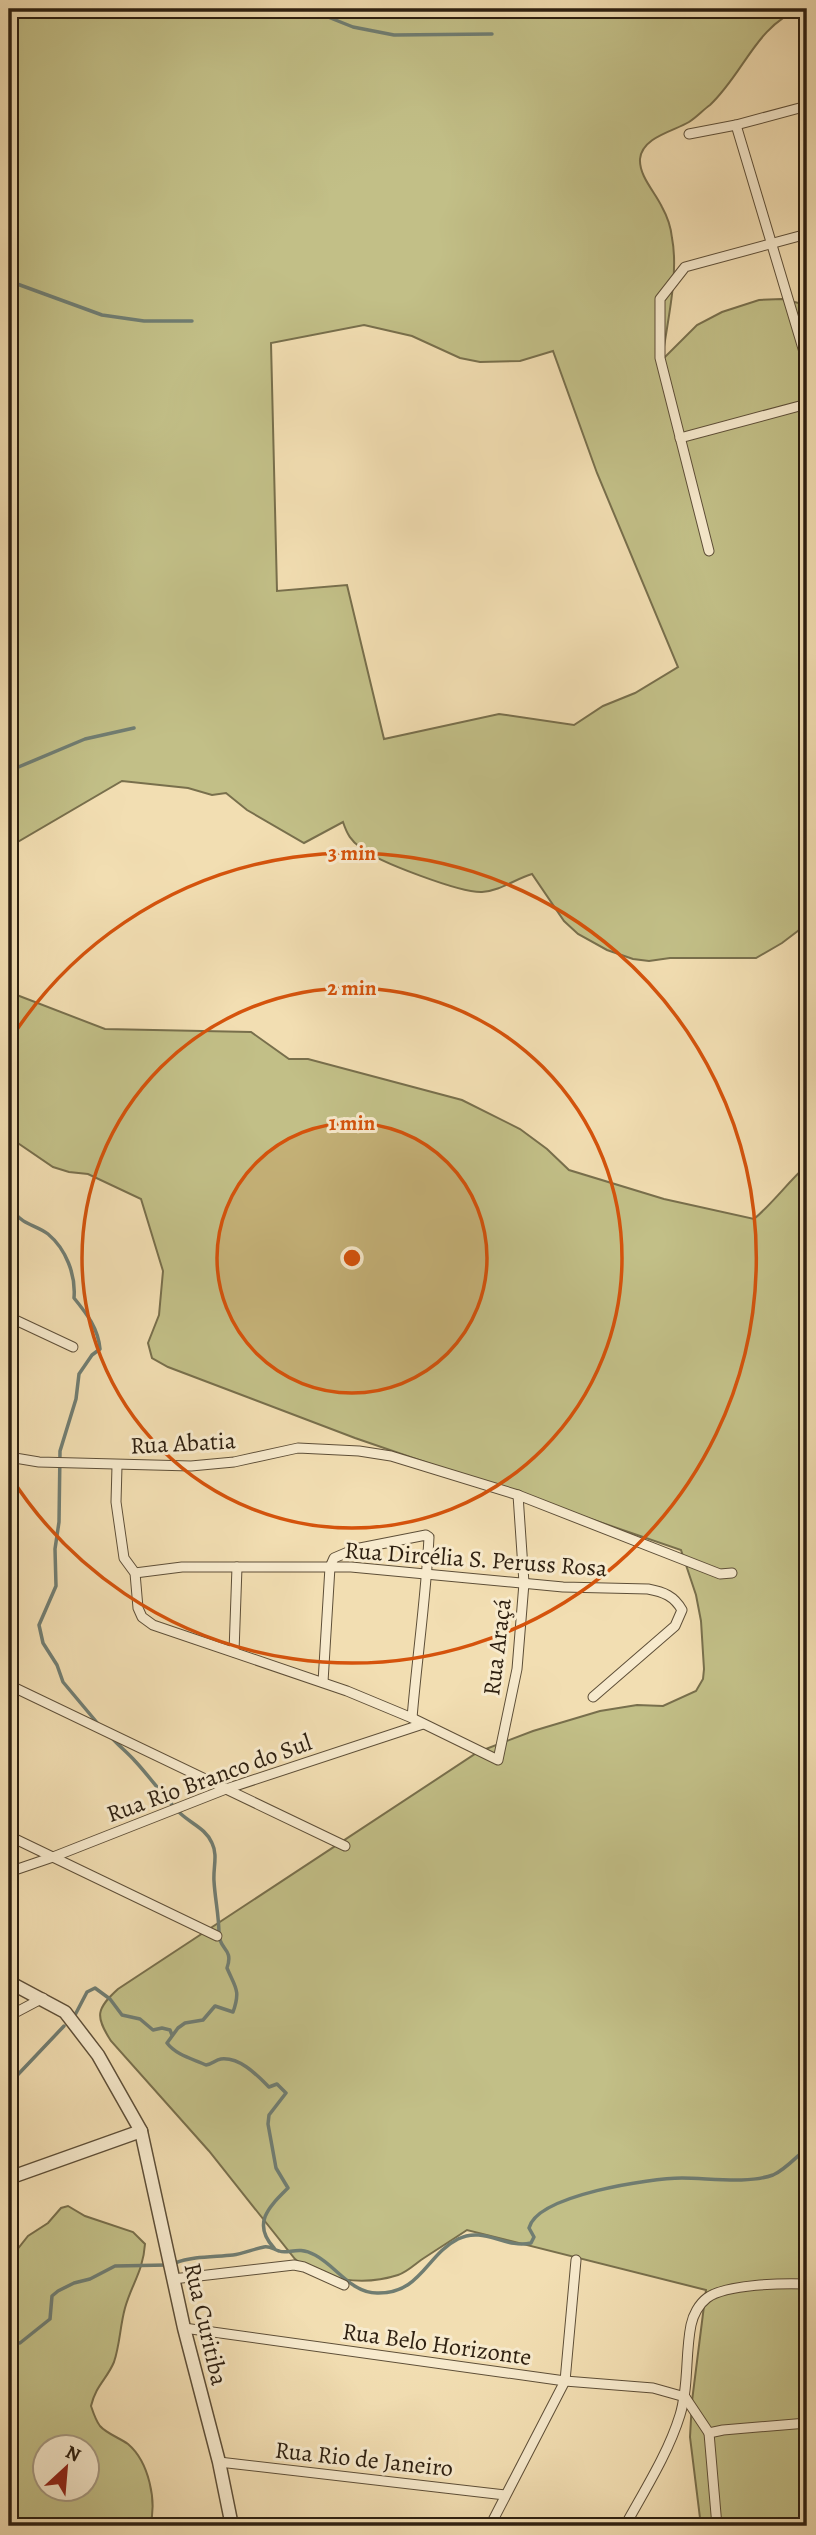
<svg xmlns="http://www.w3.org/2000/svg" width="816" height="2535" font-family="Alegreya,serif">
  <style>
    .green { fill: #c2bf87; stroke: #786f4c; stroke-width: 2; fill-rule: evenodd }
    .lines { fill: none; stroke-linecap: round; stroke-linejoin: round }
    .stream { stroke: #707d72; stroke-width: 3.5 }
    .minor-casing { stroke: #5e4f38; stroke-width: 11 }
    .tertiary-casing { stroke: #5e4f38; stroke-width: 15 }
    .minor { stroke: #f7eacd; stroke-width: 9 }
    .tertiary { stroke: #f7eacd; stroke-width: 12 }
    .ring { fill: none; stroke: #d5530c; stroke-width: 3.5 }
    .labels { text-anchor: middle; stroke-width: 6; stroke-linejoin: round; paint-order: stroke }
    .street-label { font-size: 24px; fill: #2d1f10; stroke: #f7eacd }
    .centre { fill: #d5530c; stroke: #f7eacd; stroke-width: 3.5 }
    .ring-label { font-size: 21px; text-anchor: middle; font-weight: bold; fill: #d5530c; stroke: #f7eacd; stroke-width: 6; stroke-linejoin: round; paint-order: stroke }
  </style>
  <rect width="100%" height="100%" fill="#f2deb2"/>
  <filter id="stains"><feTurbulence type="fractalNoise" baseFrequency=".00286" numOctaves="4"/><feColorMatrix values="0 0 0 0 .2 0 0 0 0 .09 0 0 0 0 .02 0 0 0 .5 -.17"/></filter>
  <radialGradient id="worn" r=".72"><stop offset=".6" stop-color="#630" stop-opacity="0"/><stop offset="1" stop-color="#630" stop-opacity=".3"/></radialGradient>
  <g class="green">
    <path d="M9 9H800C756 26 744 73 710 105 703 110 697 117 689 122 674 131 642 137 640 159 639 176 655 192 662 207 667 216 671 228 672 238 679 274 667 323 662 360L697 325 722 312 759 300 782 299 807 305V924L782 943 756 958H670L649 961 633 959 607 950 578 934 564 921 532 874C515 879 500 891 482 892 461 893 378 862 361 848 351 841 347 834 343 822L304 843 247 810 226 793 212 795 188 788 122 781 9 847ZM364 325 412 336 460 358 480 362 520 361 553 351 597 473 678 667 635 693 603 706 574 725 499 714 384 739 347 585 277 591 271 343Z"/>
    <path d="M9 992 105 1029 251 1032 289 1059H308L462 1100 520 1129 547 1149 569 1170 664 1199 754 1219C774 1202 788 1182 807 1165V2526H701L690 2437 692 2401 706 2290 467 2230C452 2240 436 2250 421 2260 414 2265 407 2272 398 2275 364 2286 322 2281 295 2259L209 2151 111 2041C95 2016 96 2009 118 1989L478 1752 533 1731 600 1711 637 1705 663 1706 696 1691 703 1679 704 1669 701 1621 696 1595 681 1550 355 1438 168 1367 152 1358 148 1343 159 1315 163 1271 141 1199 88 1174 69 1172 53 1167 9 1137Z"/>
    <path d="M68 2206 85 2216 133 2232 145 2244C143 2272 132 2283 125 2308 120 2326 120 2344 114 2362 107 2379 96 2385 91 2406 93 2412 96 2421 100 2426 107 2434 120 2438 128 2444 149 2462 157 2501 150 2526H9V2260L28 2236 48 2223 61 2208ZM46 2448H88V2490H46Z"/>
  </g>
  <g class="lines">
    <g class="stream">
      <polyline points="308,9 353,27 394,35 492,34"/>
      <polyline points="9,281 102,315 144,321 192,321"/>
      <polyline points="9,771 85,739 134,728"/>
      <path d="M9 1187C10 1195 9 1206 15 1213 22 1224 38 1226 48 1234 66 1249 76 1275 74 1298 87 1314 98 1328 100 1349L92 1355 79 1374 76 1399 60 1451 59 1522 55 1549 56 1586 39 1625 43 1643 57 1665 63 1682 99 1725"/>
      <path d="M112 1738C119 1746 128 1753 135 1761 151 1778 164 1798 181 1814 192 1824 206 1829 212 1843 218 1855 213 1868 214 1881 215 1899 219 1916 219 1934 219 1950 234 1948 227 1968 235 1987 241 1990 233 2012L215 2006 203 2020 185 2023 178 2028 167 2043C176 2055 193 2059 206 2065 213 2064 215 2060 221 2059 240 2057 257 2075 269 2087L277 2084 286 2093 269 2115 268 2124 276 2168 288 2188C270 2206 251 2223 274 2248"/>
      <polyline points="75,2015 87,1992 95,1988 110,1999 122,2015 140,2019 153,2030 162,2028 170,2030 172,2035"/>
      <polyline points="9,2084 64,2026"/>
      <path d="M175 2263C193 2256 214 2257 233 2255 243 2254 253 2249 264 2247 270 2246 273 2249 279 2251 289 2255 297 2245 315 2255 336 2266 351 2293 377 2293 421 2294 426 2255 458 2239 484 2226 505 2249 531 2243L534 2237 529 2228C537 2195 651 2178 682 2178 709 2178 748 2184 773 2175 785 2170 797 2156 807 2148"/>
      <polyline points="9,2342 20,2343 50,2319 52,2296 58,2291 74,2283 90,2279 115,2266 167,2265"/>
    </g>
    <defs>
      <g id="minor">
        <polyline points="736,125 807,362"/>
        <polyline points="689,134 736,125 807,106"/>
        <polyline points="680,438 807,404"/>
        <polyline points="709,551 660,358 660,299 685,267 807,234"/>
        <polyline points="9,1317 73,1347"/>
        <polyline points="9,1457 39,1462 191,1466 234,1462 298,1448 359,1451 391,1456 518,1495 720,1574 732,1573"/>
        <polyline points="117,1466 116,1502 124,1558 135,1573 138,1608 142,1617 153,1625 347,1691 412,1718 498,1760 517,1669 524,1583 518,1495"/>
        <path d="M135 1573 182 1567H351L563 1587 648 1589C664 1592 674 1596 682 1610L675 1626 593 1697"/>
        <polyline points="234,1652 237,1567"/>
        <path d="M323 1682 330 1567 334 1558 355 1549 426 1535 429 1537C426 1597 417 1658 412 1718"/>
        <polyline points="9,1685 345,1846"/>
        <polyline points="9,1836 217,1936"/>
        <polyline points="9,1872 53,1857 226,1789 423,1724"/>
        <polyline points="9,2016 43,1998"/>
        <polyline points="173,2279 294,2265 304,2267 344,2285"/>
        <polyline points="184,2328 565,2381 653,2388 685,2397"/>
        <polyline points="685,2397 709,2433 723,2430 807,2423"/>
        <polyline points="709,2433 717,2526"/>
        <polyline points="219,2462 505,2495"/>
        <polyline points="490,2526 565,2381 576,2260"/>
        <path d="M625 2526C644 2491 668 2454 680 2415 689 2386 685 2355 691 2325 693 2315 699 2304 707 2298 726 2284 784 2283 807 2284"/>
      </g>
      <g id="tertiary">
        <polyline points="9,1982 65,2012 98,2055 141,2131 184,2328 219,2462 232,2526"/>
        <polyline points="9,2178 141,2131"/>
      </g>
    </defs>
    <use href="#minor" class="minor-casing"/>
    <use href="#tertiary" class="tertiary-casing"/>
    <use href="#minor" class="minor"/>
    <use href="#tertiary" class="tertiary"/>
  </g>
  <circle cx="352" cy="1258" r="135" fill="#d5530c" fill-opacity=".12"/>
  <g class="ring">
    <circle cx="352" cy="1258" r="135"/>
    <circle cx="352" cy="1258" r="270"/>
    <path d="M10 1040A405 405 0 1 1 10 1476"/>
  </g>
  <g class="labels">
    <g class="street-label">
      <text transform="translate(183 1443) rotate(-3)" y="8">Rua Abatia</text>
      <text transform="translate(476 1559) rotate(4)" y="8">Rua Dircélia S. Peruss Rosa</text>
      <text transform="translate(497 1647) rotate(-83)" y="8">Rua Araçá</text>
      <text transform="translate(209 1778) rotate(-20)" y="8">Rua Rio Branco do Sul</text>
      <text transform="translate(206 2324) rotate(77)" y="8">Rua Curitiba</text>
      <text transform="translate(437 2344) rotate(8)" y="8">Rua Belo Horizonte</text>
      <text transform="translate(364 2459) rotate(6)" y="8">Rua Rio de Janeiro</text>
    </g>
  </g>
  <circle cx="352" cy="1258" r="10" class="centre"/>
  <g class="ring-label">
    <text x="352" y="860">3 min</text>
    <text x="352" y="995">2 min</text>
    <text x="352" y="1130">1 min</text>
  </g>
  <rect width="816" height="2535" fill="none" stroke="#f2deb2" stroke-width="35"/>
  <rect x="10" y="10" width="795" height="2514" fill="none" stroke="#2d1f10" stroke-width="3.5"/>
  <rect x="18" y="18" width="781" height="2500" fill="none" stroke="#2d1f10" stroke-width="2"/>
  <g transform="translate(66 2468) rotate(26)"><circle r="33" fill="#f7eacd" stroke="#a69981" stroke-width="2"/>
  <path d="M0-5L12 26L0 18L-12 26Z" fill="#8f2418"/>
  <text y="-10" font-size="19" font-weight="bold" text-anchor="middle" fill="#2d1f10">N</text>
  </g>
  <rect width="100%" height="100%" filter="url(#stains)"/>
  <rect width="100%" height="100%" fill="url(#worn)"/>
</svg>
